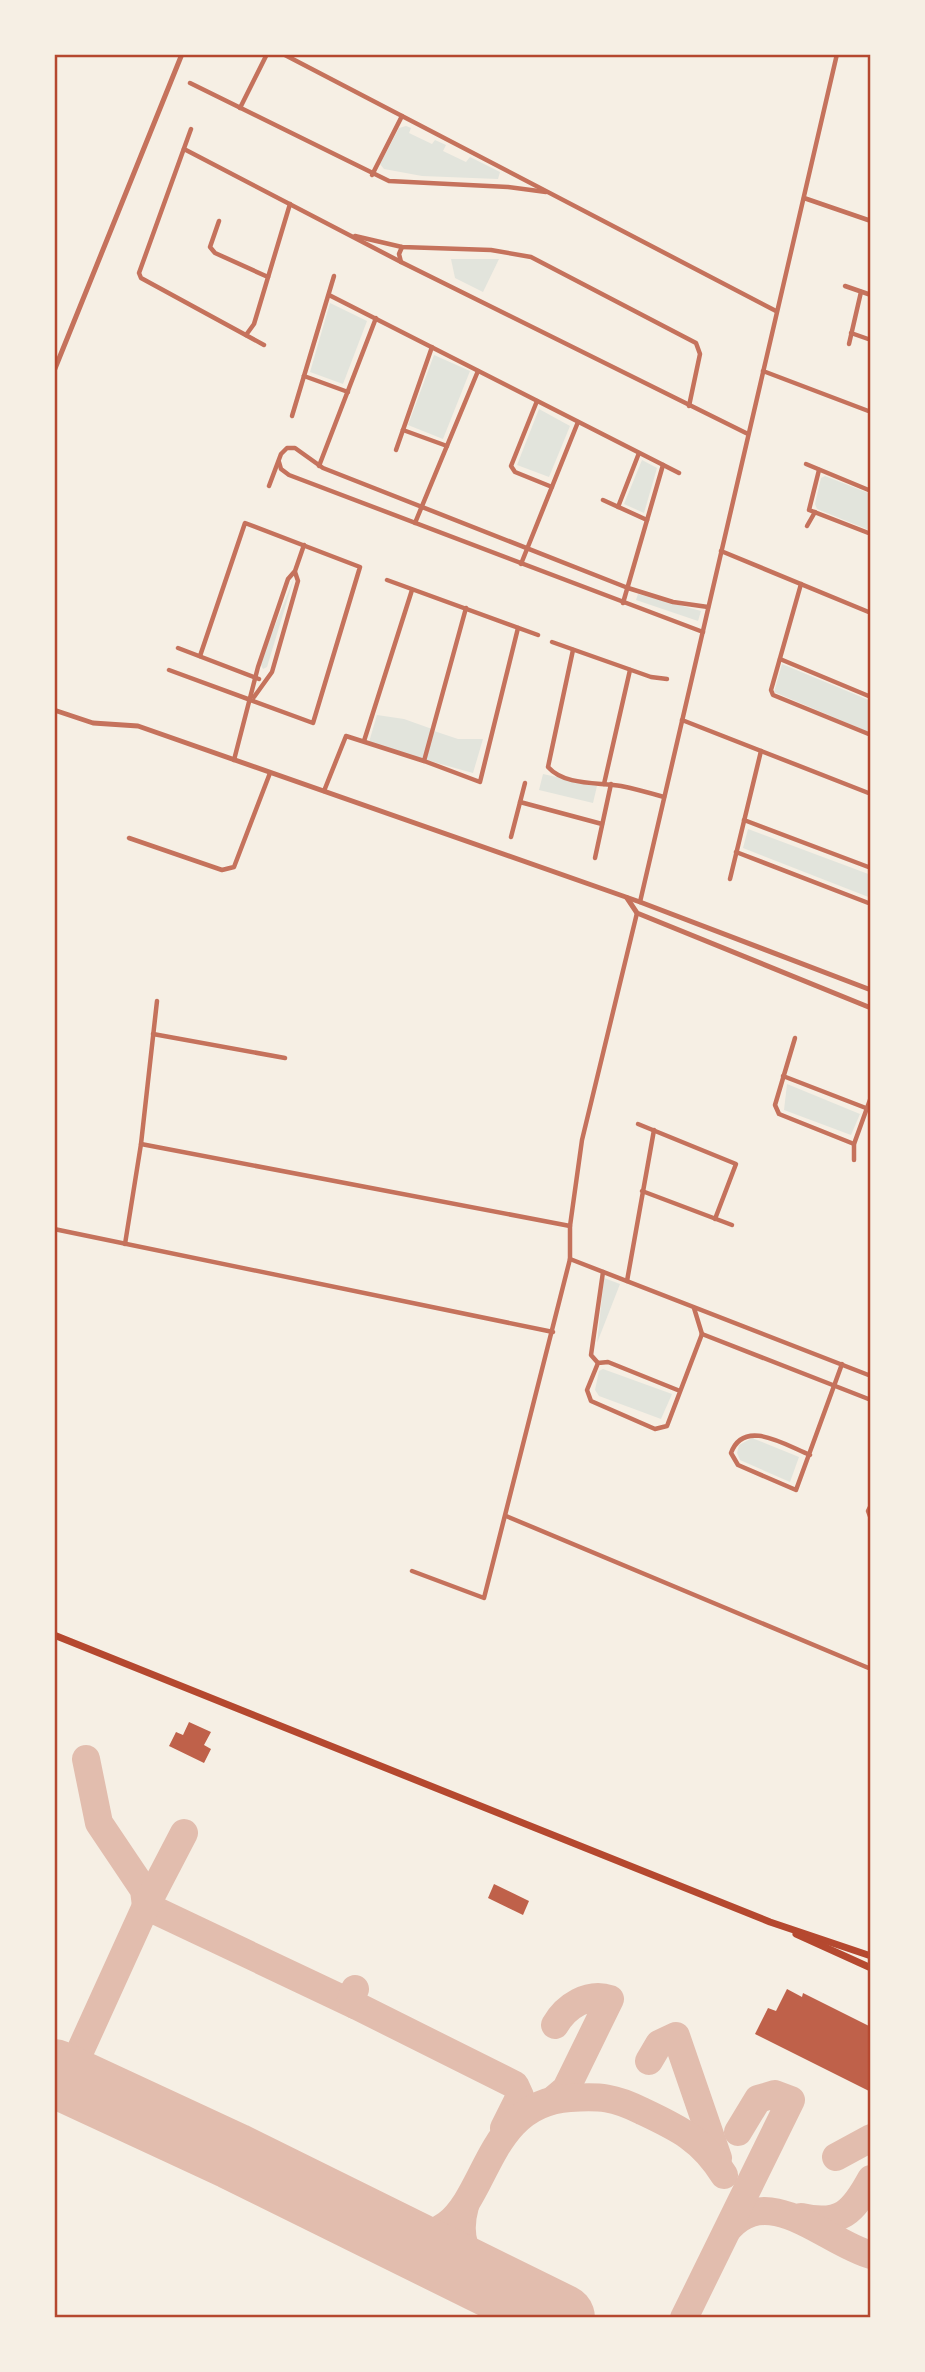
<svg xmlns="http://www.w3.org/2000/svg" width="925" height="2372" font-family="Figtree,sans-serif">
  <style>
    .green { fill: #e2e4dc }
    .lines { fill: none; stroke-linecap: round; stroke-linejoin: round }
    .taxiway { stroke: #e2bdae; stroke-width: 28 }
    .runway { stroke: #e2bdae; stroke-width: 68 }
    .building { fill: #bf614a }
    .minor { stroke: #c5725c; stroke-width: 4.5 }
    .tertiary { stroke: #c5725c; stroke-width: 5 }
    .primary { stroke: #b5482f; stroke-width: 7 }
    .neatline { fill: none; stroke: #b5482f; stroke-width: 2.5 }
  </style>
  <rect width="100%" height="100%" fill="#f6efe4"/>
  <g class="green">
    <polygon points="406,126 411,128 409,133 432,144 435,140 446,145 443,151 466,162 470,157 500,172 498,179 422,176 384,169 380,164 399,128"/>
    <polygon points="451,259 499,259 483,292 455,278"/>
    <polygon points="330,303 367,321 343,384 310,372"/>
    <polygon points="434,355 470,371 443,439 408,425"/>
    <polygon points="539,409 570,426 549,477 517,465"/>
    <polygon points="642,460 657,468 644,513 624,504"/>
    <polygon points="825,476 871,494 871,531 817,509 815,504 821,478"/>
    <polygon points="294,578 267,667 263,669 260,663"/>
    <polygon points="638,594 701,611 698,621 636,600"/>
    <polygon points="782,664 871,701 871,733 774,692"/>
    <polygon points="377,715 404,719 432,729 423,759 369,742"/>
    <polygon points="434,731 458,739 483,739 473,773 426,760"/>
    <polygon points="543,774 597,786 593,803 539,790"/>
    <polygon points="748,829 871,875 871,898 743,848"/>
    <polygon points="787,1084 860,1114 851,1135 784,1110"/>
    <polygon points="604,1278 620,1284 597,1343"/>
    <polygon points="603,1369 672,1394 661,1419 599,1396 595,1390 599,1371"/>
    <polygon points="752,1438 799,1457 790,1482 740,1460 737,1453 739,1445"/>
  </g>
  <g class="lines">
    <g class="taxiway">
      <polyline points="86,1759 99,1823 144,1890 146,1906 355,2005 352,2002"/>
      <polyline points="355,1989 351,1999 355,2005 515,2085 520,2096 504,2128"/>
      <polyline points="76,2060 75,2072 84,2087"/>
      <polyline points="649,2061 659,2044 676,2036 718,2158"/>
      <polyline points="54,2070 66,2068 76,2060 146,1906 184,1833"/>
      <path d="M553 2100 566 2089 610 1999C588 1992 566 2006 555 2025"/>
      <polyline points="836,2157 871,2138"/>
      <path d="M465 2206C456 2238 466 2258 487 2281"/>
      <path d="M801 2217C841 2226 853 2212 871 2179"/>
      <path d="M729 2228C770 2182 827 2243 871 2255"/>
      <path d="M381 2229C498 2269 460 2105 570 2098 600 2096 614 2097 642 2111 678 2128 702 2139 724 2175"/>
      <polyline points="684,2318 791,2100 775,2094 758,2099 738,2132"/>
    </g>
    <polyline class="runway" points="54,2073 233,2156 561,2318"/>
  </g>
  <g class="building">
    <polygon points="189,1722 211,1732 204,1745 211,1749 204,1763 169,1746 176,1732 183,1735"/>
    <polygon points="494,1884 529,1901 523,1915 488,1898"/>
    <polygon points="787,1989 802,1997 803,1993 871,2027 871,2092 755,2034 768,2008 776,2011"/>
  </g>
  <g class="lines">
    <g class="minor">
      <polyline points="283,54 776,311"/>
      <polyline points="190,83 389,181 508,187 546,192"/>
      <polyline points="240,108 267,54"/>
      <polyline points="191,129 139,273 141,278 264,345"/>
      <polyline points="184,149 401,262 748,434"/>
      <polyline points="372,175 402,116"/>
      <polyline points="804,198 871,221"/>
      <polyline points="219,221 210,247 215,253 268,277"/>
      <polyline points="355,236 402,247 491,250 531,257 696,343 700,354 689,406"/>
      <polyline points="401,262 399,254 402,247"/>
      <polyline points="845,286 871,295"/>
      <polyline points="329,295 679,473"/>
      <polyline points="851,333 871,340"/>
      <polyline points="246,335 254,324 290,204"/>
      <polyline points="849,344 861,292"/>
      <polyline points="763,371 871,412"/>
      <polyline points="304,376 348,392"/>
      <polyline points="537,401 511,466 515,472 552,487"/>
      <polyline points="292,416 334,276"/>
      <polyline points="403,430 447,446"/>
      <polyline points="396,450 432,347"/>
      <polyline points="279,462 281,469 289,475 703,632"/>
      <polyline points="806,464 871,491"/>
      <polyline points="319,466 376,318"/>
      <polyline points="819,470 809,510 871,534"/>
      <polyline points="269,486 281,454 287,448 295,448 323,468 628,588 673,602 708,607"/>
      <polyline points="603,500 647,520"/>
      <polyline points="618,507 639,453"/>
      <polyline points="415,523 478,371"/>
      <polyline points="807,526 815,512"/>
      <polyline points="721,551 871,613"/>
      <polyline points="521,564 578,422"/>
      <polyline points="387,580 538,635"/>
      <polyline points="801,584 771,690 773,695 871,735"/>
      <polyline points="623,603 663,465"/>
      <polyline points="552,642 651,677 667,679"/>
      <polyline points="178,648 259,679"/>
      <path d="M573 650 548 767C565 786 598 782 621 786 636 789 650 793 664 797"/>
      <polyline points="780,659 871,697"/>
      <polyline points="169,670 313,723 360,567 245,523 200,656"/>
      <polyline points="254,697 272,672 298,581 295,572"/>
      <polyline points="682,720 871,794"/>
      <polyline points="364,741 412,590"/>
      <polyline points="234,760 258,667 288,579 295,571 304,545"/>
      <polyline points="424,761 480,782 518,628"/>
      <polyline points="604,784 630,670"/>
      <polyline points="324,791 346,736 424,761 466,608"/>
      <polyline points="520,802 602,824"/>
      <polyline points="744,820 871,868"/>
      <polyline points="511,837 525,783"/>
      <polyline points="129,838 222,870 234,867 270,773"/>
      <polyline points="736,852 871,904"/>
      <polyline points="595,858 611,784"/>
      <polyline points="730,879 761,751"/>
      <polyline points="640,902 837,54"/>
      <polyline points="153,1034 285,1058"/>
      <polyline points="795,1038 775,1105 779,1114 854,1144"/>
      <polyline points="783,1076 871,1110"/>
      <polyline points="638,1124 736,1164 715,1219"/>
      <polyline points="141,1144 570,1226"/>
      <polyline points="854,1160 854,1144 871,1097"/>
      <polyline points="642,1191 732,1225"/>
      <polyline points="54,1229 553,1332"/>
      <polyline points="125,1244 141,1144 157,1001"/>
      <polyline points="570,1259 871,1376"/>
      <polyline points="627,1281 654,1130"/>
      <polyline points="694,1308 702,1334"/>
      <polyline points="702,1334 871,1400"/>
      <polyline points="598,1363 591,1355 603,1272"/>
      <polyline points="680,1391 608,1362 598,1363 587,1390 591,1401 655,1429 667,1426 702,1334"/>
      <path d="M810 1455C785 1445 744 1418 731 1453L738 1465 796 1490 842 1364"/>
      <polyline points="871,1505 868,1511 871,1519"/>
      <polyline points="506,1516 871,1669"/>
      <polyline points="412,1571 484,1598 570,1259 570,1226 582,1140 637,913"/>
    </g>
    <g class="tertiary">
      <polyline points="54,371 182,54"/>
      <polyline points="54,710 93,723 138,726 640,902 871,990"/>
      <polyline points="627,898 637,913 871,1008"/>
    </g>
    <g class="primary">
      <polyline points="54,1635 770,1922 871,1956"/>
      <polyline points="796,1934 871,1968"/>
    </g>
  </g>
  <rect width="925" height="2372" fill="none" stroke="#f6efe4" stroke-width="112"/>
  <rect x="56" y="56" width="813" height="2260" class="neatline"/>
</svg>
